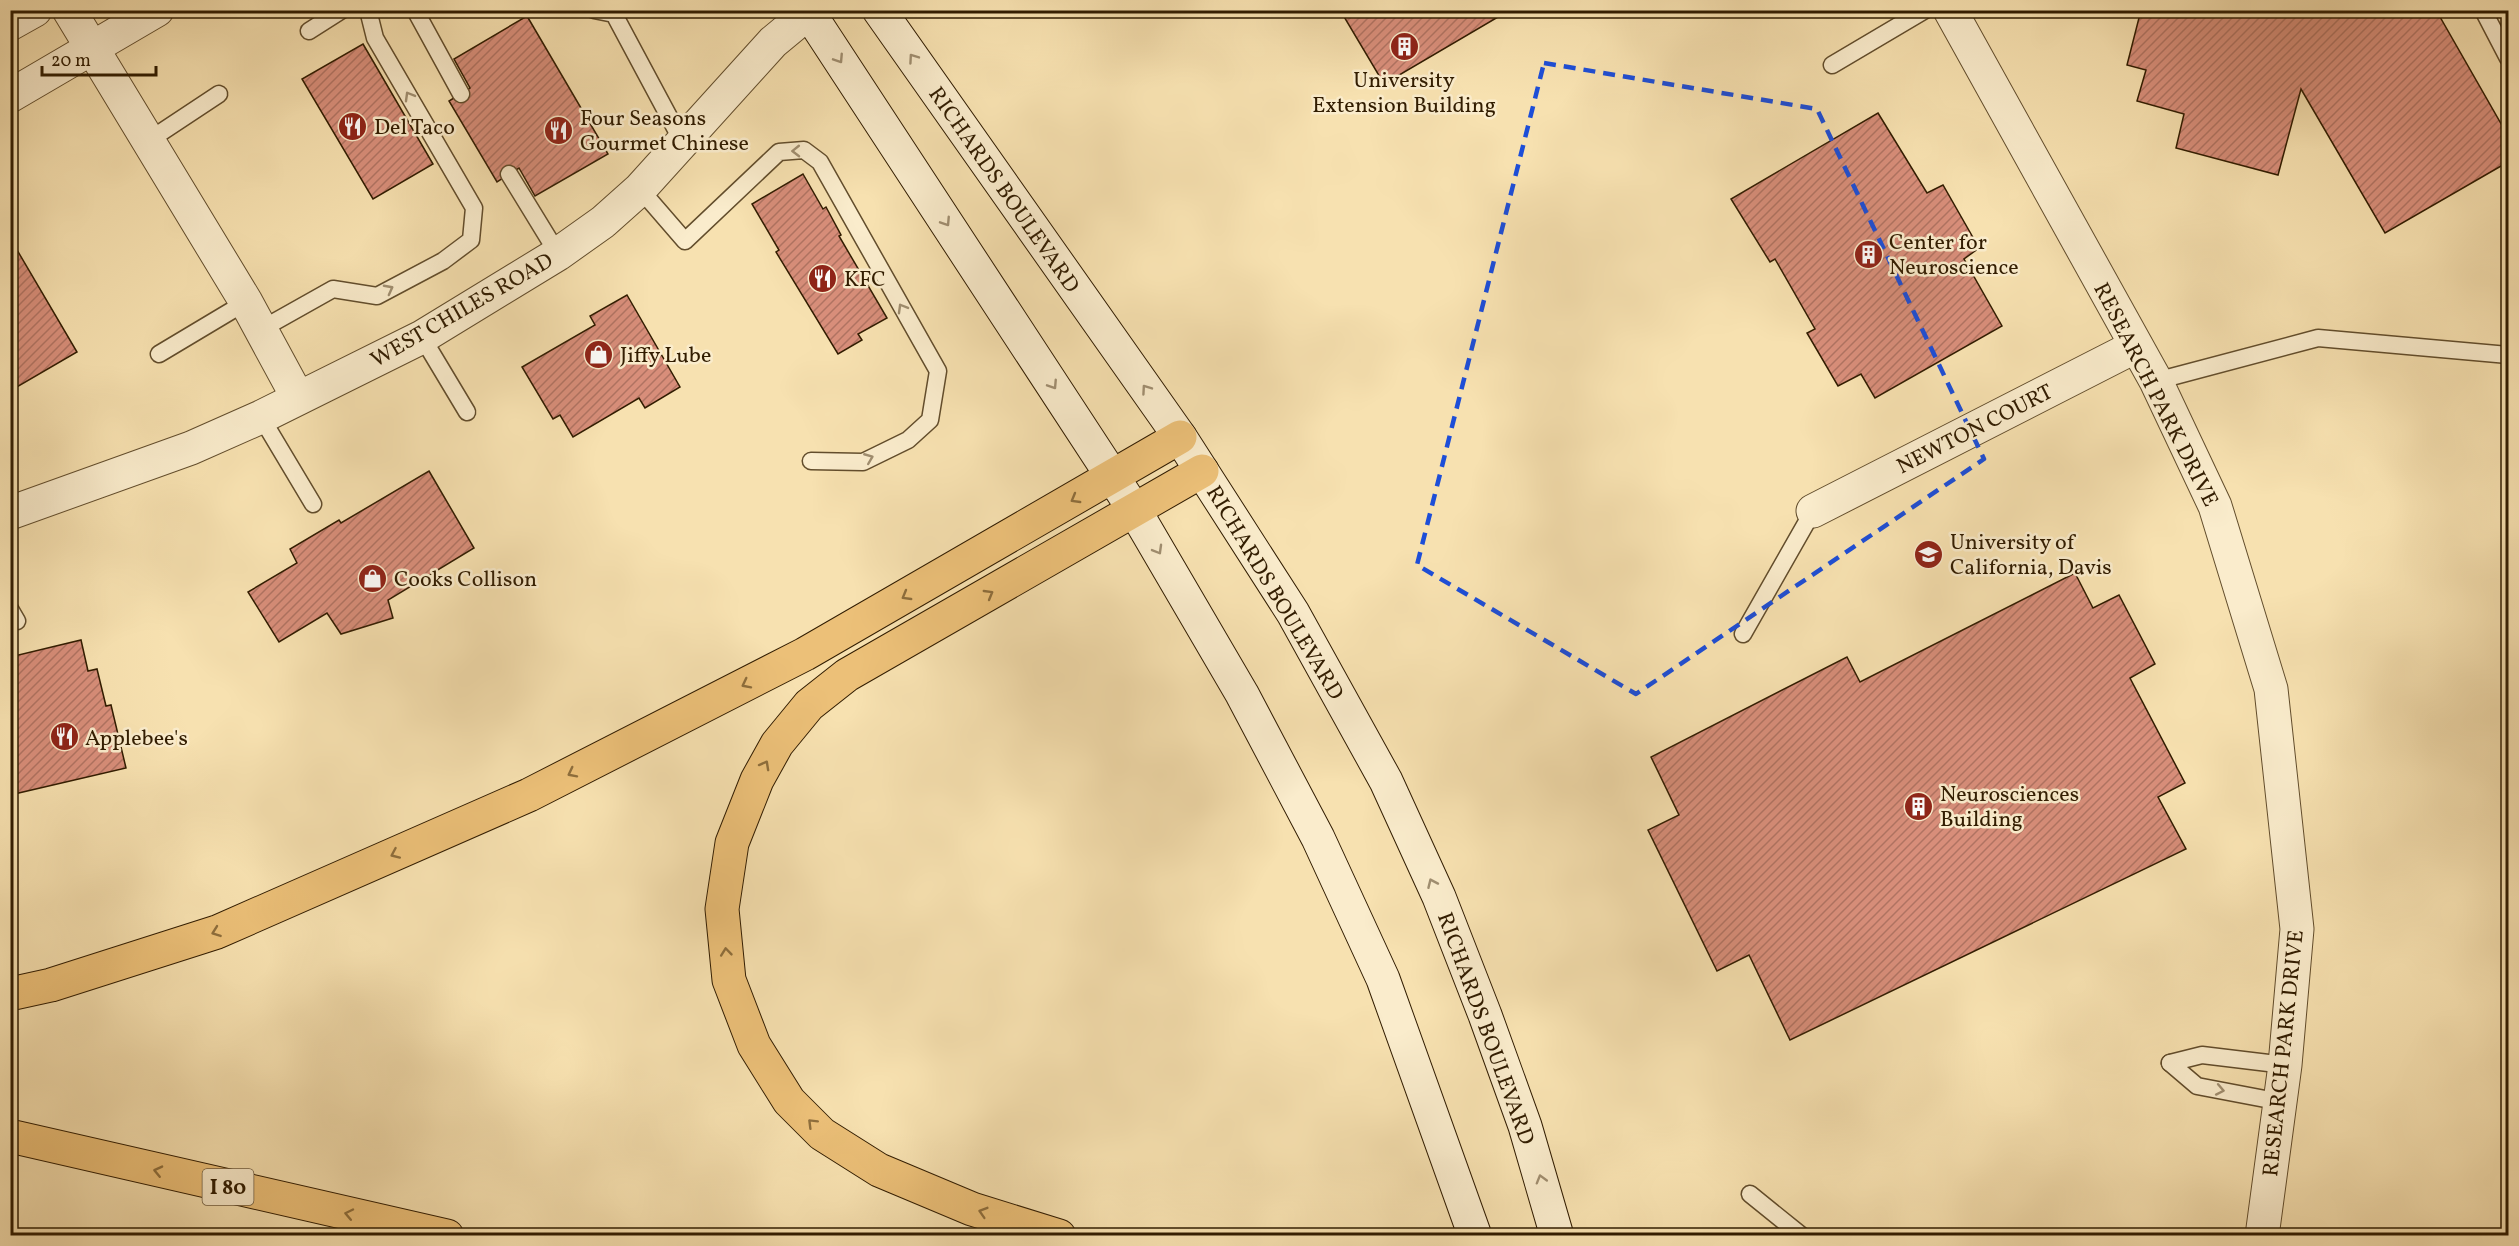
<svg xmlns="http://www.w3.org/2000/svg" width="2519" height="1246" font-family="Vollkorn,serif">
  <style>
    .building { fill: url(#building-hatch); stroke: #311c00; stroke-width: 1.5 }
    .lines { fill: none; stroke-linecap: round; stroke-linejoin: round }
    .service-casing { stroke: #624d2c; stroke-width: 19 }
    .minor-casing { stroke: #624d2c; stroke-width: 35 }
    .tertiary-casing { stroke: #624d2c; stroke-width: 35 }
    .secondary-casing { stroke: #311c00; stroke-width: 35 }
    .motorway-casing { stroke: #311c00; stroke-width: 35 }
    .service { stroke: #faeccc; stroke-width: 16 }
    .minor { stroke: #faeccc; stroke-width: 33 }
    .tertiary { stroke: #faeccc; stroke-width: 33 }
    .secondary { stroke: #faeccc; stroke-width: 33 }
    .motorway { stroke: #ecc078; stroke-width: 33 }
    .oneway { stroke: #a08e70 }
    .oneway2 { stroke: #8e6e3c }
    .marked { fill: none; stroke: #1d4ed8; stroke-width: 4.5; stroke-dasharray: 12 8; stroke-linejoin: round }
    .labels { text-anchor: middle; stroke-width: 5; stroke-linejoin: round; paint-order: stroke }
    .shield { fill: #faeccc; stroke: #6d5a3d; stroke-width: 1.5 }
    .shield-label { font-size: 21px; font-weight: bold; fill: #311c00 }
    .poi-label { font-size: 22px; fill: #311c00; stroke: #faeccc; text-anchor: start }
    .street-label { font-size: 22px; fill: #311c00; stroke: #faeccc }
  </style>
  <defs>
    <pattern id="building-hatch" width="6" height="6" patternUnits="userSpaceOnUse" patternTransform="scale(1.5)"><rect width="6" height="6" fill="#d88e7a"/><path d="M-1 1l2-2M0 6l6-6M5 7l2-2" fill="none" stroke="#b07362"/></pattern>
  </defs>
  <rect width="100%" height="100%" fill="#f7e1b0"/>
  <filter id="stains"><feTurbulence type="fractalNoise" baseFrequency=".00333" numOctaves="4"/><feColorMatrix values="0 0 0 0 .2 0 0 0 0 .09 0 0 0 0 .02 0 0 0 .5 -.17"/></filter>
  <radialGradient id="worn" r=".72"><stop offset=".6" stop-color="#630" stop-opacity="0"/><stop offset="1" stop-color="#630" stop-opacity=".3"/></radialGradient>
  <g class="building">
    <polygon points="1340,10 1510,10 1384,84"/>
    <polygon points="2141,10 2436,10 2508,136 2508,162 2385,233 2301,89 2278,175 2176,148 2184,114 2137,101 2146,70 2127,65"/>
    <polygon points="527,16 608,154 535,196 519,168 497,182 449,101 470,88 454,59"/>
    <polygon points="363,44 433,164 373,199 302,79"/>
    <polygon points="1878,113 1927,193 1943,185 1979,248 1964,259 2002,326 1875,398 1861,374 1838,386 1807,333 1815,329 1775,259 1770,262 1731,199"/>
    <polygon points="803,174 823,209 826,207 841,235 839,236 887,318 858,334 862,340 838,354 776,252 779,250 752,204"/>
    <polygon points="10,238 77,352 10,391"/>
    <polygon points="627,295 680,387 645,408 639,398 573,437 560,415 553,419 522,367 595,325 590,316"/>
    <polygon points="429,471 474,548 388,600 393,618 341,634 327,613 279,642 248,592 297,563 290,549 339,520 341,523"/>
    <polygon points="2075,573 2093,608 2119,595 2155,664 2130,678 2185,783 2158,797 2186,849 1790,1040 1749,955 1717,971 1648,830 1679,815 1651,757 1847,657 1860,682"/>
    <polygon points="81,640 88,671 97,669 106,706 111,705 126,768 10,795 10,684 13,683 10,657"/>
  </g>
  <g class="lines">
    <defs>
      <g id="service">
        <polyline points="415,10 461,94"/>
        <polyline points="594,10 614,14 682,141"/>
        <polyline points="2483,10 2508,58"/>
        <polyline points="309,31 342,10"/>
        <polyline points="1832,65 1925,10"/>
        <polyline points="148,141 219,94"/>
        <polyline points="509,174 558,254"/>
        <polyline points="640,189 685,241 779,152 804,150 820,162 938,371 930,420 908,440 863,462 811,461"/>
        <polyline points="260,330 333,289 377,296 443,261 471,240 474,208 375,38 368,10"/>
        <polyline points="422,337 467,412"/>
        <polyline points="159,354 246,302"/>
        <polyline points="2156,381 2318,338 2508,355"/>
        <polyline points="261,417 313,504"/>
        <polyline points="10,609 17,621"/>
        <polyline points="1743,634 1813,511"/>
        <polyline points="2170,1063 2197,1086 2281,1102"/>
        <polyline points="2170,1063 2202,1055 2285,1065"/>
        <polyline points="1750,1194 1802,1236"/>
      </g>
      <g id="minor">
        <polyline points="69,10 246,302 298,398"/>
        <polyline points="1813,511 2136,346"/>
        <polyline points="10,513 191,448 261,417 422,337 558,254 603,222 640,189 773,42 808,13"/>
      </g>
      <g id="tertiary">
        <polyline points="1950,10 2156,381 2215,506 2271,689 2297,929 2285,1065 2262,1236"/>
        <polyline points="10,24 35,10"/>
        <polyline points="10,96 157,10"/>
      </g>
      <g id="secondary">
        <polyline points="807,10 1135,511 1242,694 1318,838 1383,979 1475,1236"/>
        <polyline points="879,10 1180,437 1293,613 1386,781 1439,897 1485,1015 1525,1126 1557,1236"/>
      </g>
      <g id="motorway">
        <polyline points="10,994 51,985 217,932 529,795 805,654 1180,437"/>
        <polyline points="10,1136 447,1236"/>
        <polyline points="1059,1236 972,1209 879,1170 822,1134 789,1101 754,1045 729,980 722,909 732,843 757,780 777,744 809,705 847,675 1202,471"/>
      </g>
    </defs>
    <use href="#service" class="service-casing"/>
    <use href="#minor" class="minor-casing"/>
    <use href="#tertiary" class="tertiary-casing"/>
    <use href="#secondary" class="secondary-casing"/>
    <use href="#motorway" class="motorway-casing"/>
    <use href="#service" class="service"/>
    <use href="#minor" class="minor"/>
    <use href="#tertiary" class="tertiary"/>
    <use href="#secondary" class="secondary"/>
    <use href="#motorway" class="motorway"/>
  </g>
  <defs><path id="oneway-chevron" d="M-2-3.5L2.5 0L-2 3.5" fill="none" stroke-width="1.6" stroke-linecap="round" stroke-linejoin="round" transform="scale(1.5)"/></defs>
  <g class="oneway">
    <use href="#oneway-chevron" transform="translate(913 58) rotate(-125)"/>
    <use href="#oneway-chevron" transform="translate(839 59) rotate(57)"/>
    <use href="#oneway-chevron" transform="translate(409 96) rotate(-120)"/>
    <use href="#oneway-chevron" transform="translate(796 151) rotate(179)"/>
    <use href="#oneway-chevron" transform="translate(946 222) rotate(57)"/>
    <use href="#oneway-chevron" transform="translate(389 289) rotate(-28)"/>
    <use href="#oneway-chevron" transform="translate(902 308) rotate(-120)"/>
    <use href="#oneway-chevron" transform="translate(1053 385) rotate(57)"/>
    <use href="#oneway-chevron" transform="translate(1146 389) rotate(-125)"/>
    <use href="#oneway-chevron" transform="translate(869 458) rotate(-22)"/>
    <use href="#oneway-chevron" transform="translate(1158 550) rotate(60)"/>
    <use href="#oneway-chevron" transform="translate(1432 883) rotate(-114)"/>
    <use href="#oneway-chevron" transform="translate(2220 1090) rotate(11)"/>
    <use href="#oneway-chevron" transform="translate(1541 1179) rotate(-106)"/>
  </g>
  <g class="oneway2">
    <use href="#oneway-chevron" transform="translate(1075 499) rotate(150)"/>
    <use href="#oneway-chevron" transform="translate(989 594) rotate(-30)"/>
    <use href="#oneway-chevron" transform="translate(906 596) rotate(150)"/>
    <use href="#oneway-chevron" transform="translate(746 684) rotate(153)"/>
    <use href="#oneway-chevron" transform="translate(765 765) rotate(-61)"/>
    <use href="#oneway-chevron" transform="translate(572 773) rotate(153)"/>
    <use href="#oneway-chevron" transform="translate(395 854) rotate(156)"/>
    <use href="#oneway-chevron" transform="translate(216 932) rotate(160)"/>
    <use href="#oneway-chevron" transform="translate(726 952) rotate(-96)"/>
    <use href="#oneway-chevron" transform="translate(812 1123) rotate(-135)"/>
    <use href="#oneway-chevron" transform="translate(158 1171) rotate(-167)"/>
    <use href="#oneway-chevron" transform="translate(983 1212) rotate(-163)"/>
    <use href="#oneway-chevron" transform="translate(349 1214) rotate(-168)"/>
  </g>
  <path class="marked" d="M1544 63 1817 109 1984 459 1636 694 1417 565Z"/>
  <defs>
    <symbol id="building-disc" viewBox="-11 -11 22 22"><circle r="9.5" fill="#8f2418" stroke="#faeccc"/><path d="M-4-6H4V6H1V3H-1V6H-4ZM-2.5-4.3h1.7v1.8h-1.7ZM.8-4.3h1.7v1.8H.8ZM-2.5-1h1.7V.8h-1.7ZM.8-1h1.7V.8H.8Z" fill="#fff"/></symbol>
    <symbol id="restaurant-disc" viewBox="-11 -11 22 22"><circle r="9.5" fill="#8f2418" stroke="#faeccc"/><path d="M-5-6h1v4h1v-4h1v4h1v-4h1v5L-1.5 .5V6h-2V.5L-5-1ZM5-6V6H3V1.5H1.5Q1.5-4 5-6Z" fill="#fff"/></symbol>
    <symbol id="shop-disc" viewBox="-11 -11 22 22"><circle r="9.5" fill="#8f2418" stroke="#faeccc"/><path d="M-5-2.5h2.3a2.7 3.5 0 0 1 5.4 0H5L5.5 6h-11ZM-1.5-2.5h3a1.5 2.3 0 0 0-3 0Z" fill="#fff"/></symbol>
    <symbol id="university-disc" viewBox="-11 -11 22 22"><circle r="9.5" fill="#8f2418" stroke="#faeccc"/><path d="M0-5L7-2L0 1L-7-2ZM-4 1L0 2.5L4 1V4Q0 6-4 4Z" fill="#fff"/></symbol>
  </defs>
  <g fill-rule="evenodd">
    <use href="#building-disc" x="1388" y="30" width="33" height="33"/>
    <use href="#restaurant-disc" x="336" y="110" width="33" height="33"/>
    <use href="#restaurant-disc" x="542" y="114" width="33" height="33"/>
    <use href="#building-disc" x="1852" y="238" width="33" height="33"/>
    <use href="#restaurant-disc" x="806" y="262" width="33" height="33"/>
    <use href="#shop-disc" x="582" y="338" width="33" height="33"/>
    <use href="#university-disc" x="1912" y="538" width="33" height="33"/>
    <use href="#shop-disc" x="356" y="562" width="33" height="33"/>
    <use href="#restaurant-disc" x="48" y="720" width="33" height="33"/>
    <use href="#building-disc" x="1902" y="790" width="33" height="33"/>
  </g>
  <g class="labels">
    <rect class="shield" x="202.5" y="1169" width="51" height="36" rx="4.5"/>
    <g class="shield-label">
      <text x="228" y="1194">I 80</text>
    </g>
    <g class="poi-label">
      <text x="1404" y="87" text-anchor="middle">University<tspan x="1404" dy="25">Extension Building</tspan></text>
      <text x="580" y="125">Four Seasons<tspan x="580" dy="25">Gourmet Chinese</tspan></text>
      <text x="374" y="134">Del Taco</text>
      <text x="1889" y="249">Center for<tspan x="1889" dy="25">Neuroscience</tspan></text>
      <text x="844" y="286">KFC</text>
      <text x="620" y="362">Jiffy Lube</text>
      <text x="1950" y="549">University of<tspan x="1950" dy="25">California, Davis</tspan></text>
      <text x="394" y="586">Cooks Collison</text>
      <text x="85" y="745">Applebee's</text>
      <text x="1940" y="801">Neurosciences<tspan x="1940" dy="25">Building</tspan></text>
    </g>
    <g class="street-label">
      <text transform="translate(1005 189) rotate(55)" y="8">RICHARDS BOULEVARD</text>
      <text transform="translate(461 309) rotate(-30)" y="8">WEST CHILES ROAD</text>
      <text transform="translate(2157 394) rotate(63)" y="8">RESEARCH PARK DRIVE</text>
      <text transform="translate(1974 428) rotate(-27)" y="8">NEWTON COURT</text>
      <text transform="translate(1276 592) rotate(59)" y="8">RICHARDS BOULEVARD</text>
      <text transform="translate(1487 1028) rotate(70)" y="8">RICHARDS BOULEVARD</text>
      <text transform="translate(2282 1053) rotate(-84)" y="8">RESEARCH PARK DRIVE</text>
    </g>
  </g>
  <rect width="2519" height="1246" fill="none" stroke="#f7e1b0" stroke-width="36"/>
  <rect x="12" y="12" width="2495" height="1222" fill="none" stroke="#311c00" stroke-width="3"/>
  <rect x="18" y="18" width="2483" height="1210" fill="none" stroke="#311c00" stroke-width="1.5"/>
  <path d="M42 66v9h114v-9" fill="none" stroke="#311c00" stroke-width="3"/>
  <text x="51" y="66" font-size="18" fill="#311c00" stroke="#faeccc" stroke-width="4.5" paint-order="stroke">20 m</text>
  <rect width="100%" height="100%" filter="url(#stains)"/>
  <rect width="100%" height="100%" fill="url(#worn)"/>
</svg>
